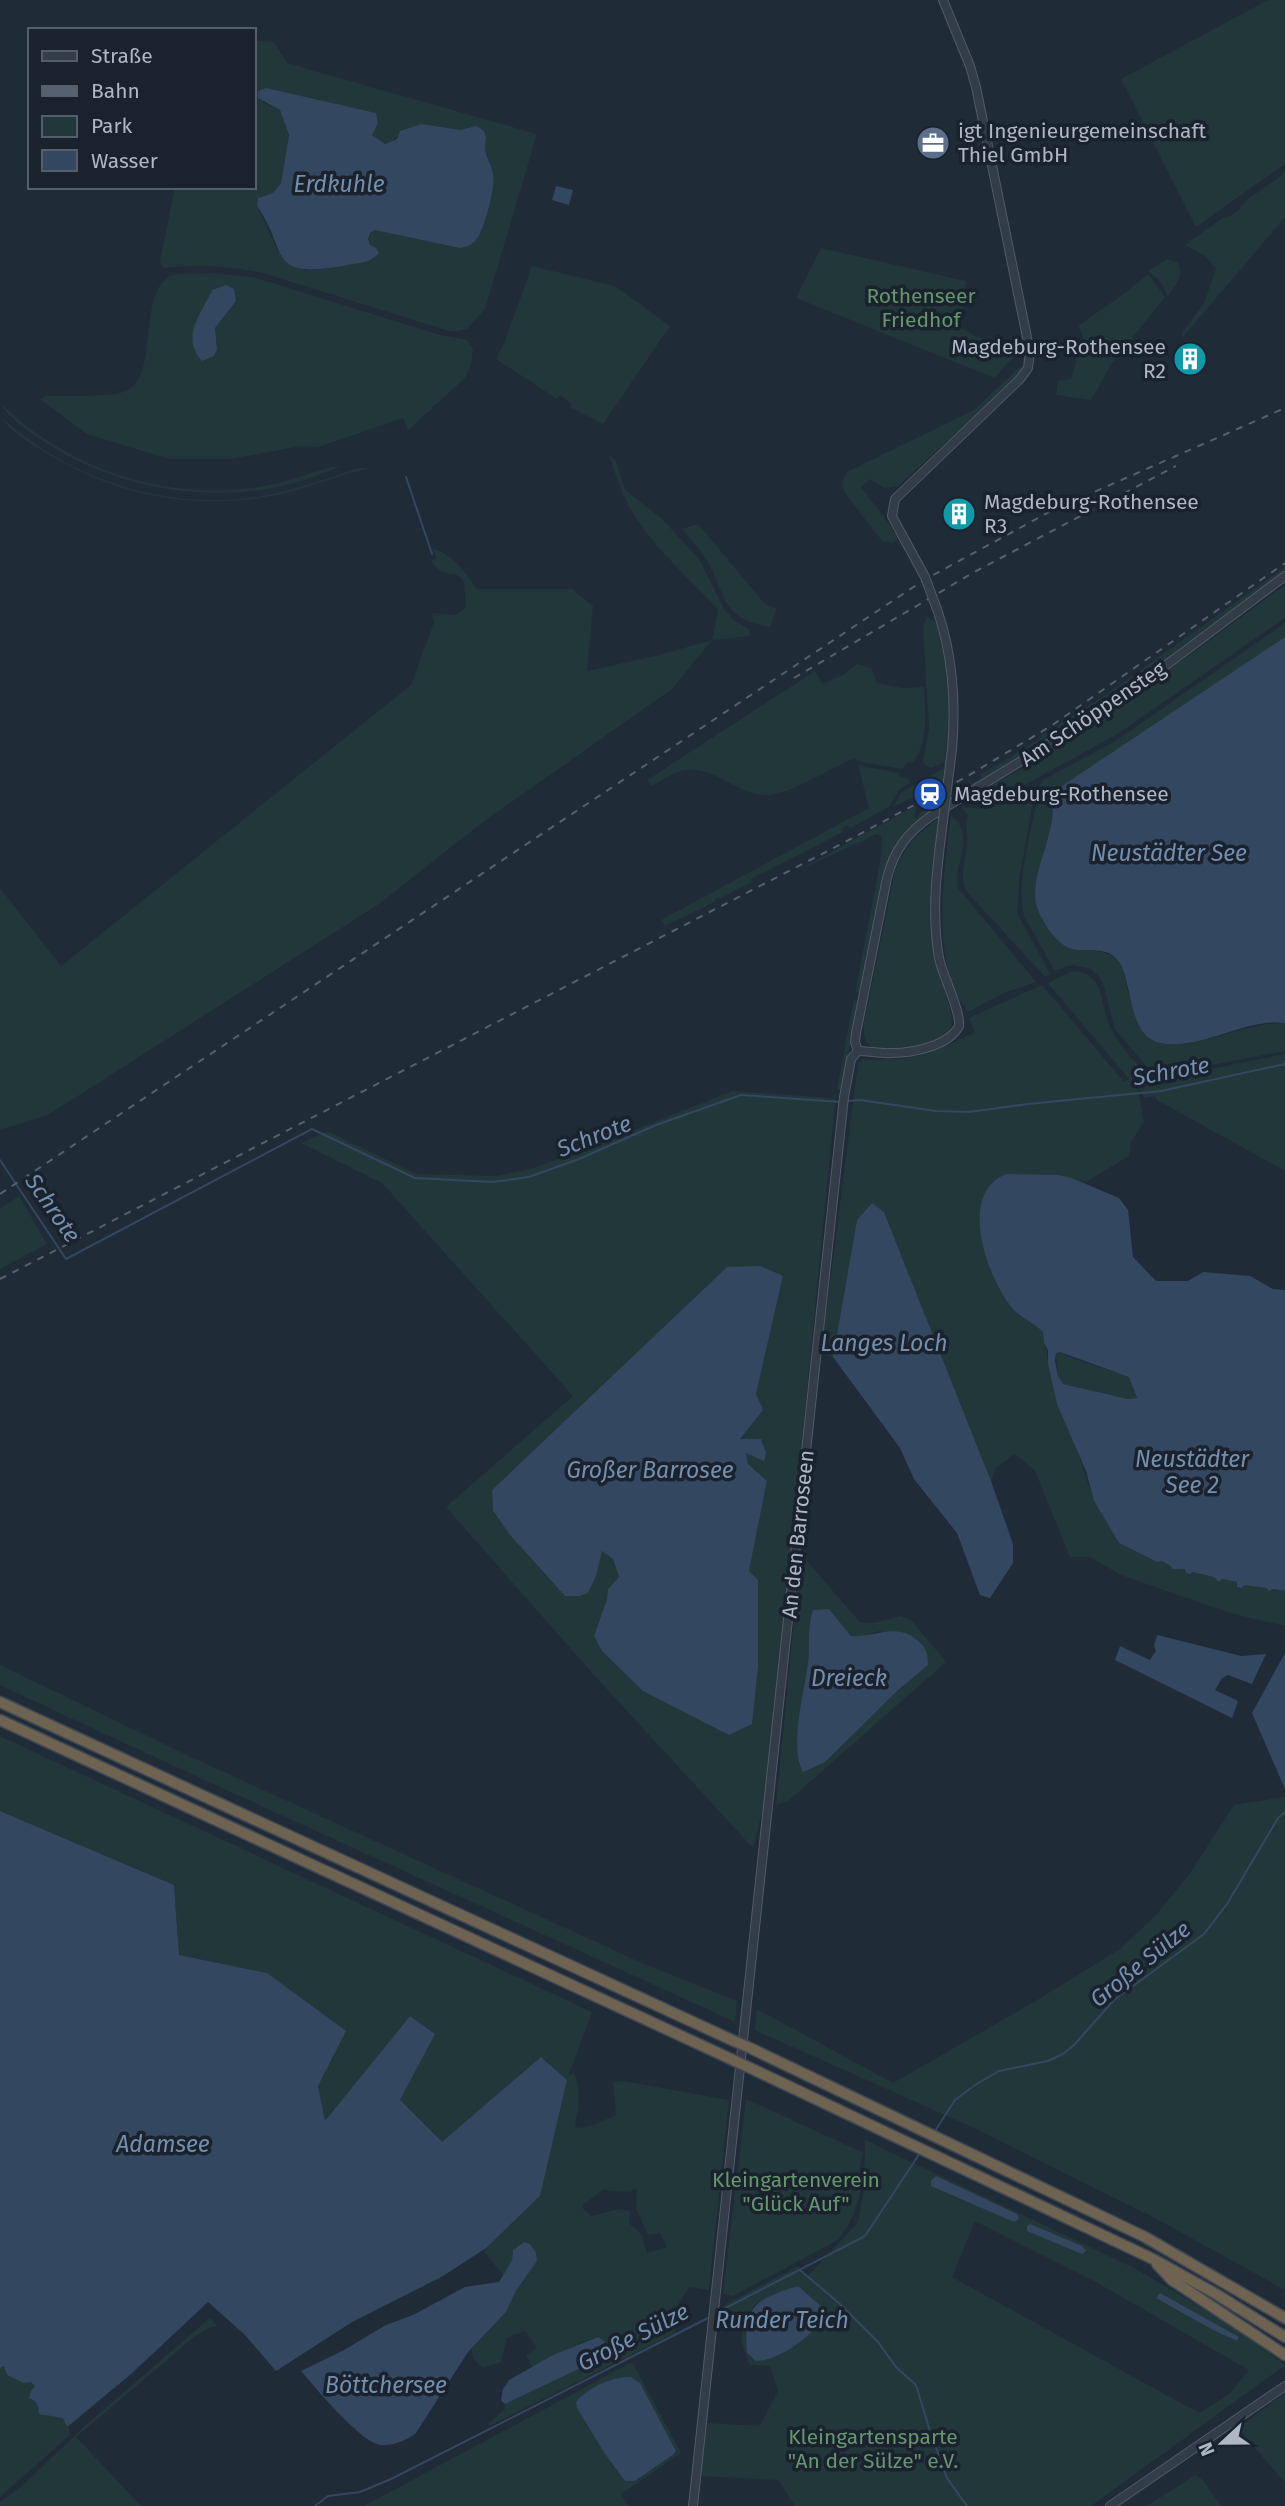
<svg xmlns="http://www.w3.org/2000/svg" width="1285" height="2506" font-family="'Fira Sans',sans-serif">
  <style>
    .green { fill: #223739; fill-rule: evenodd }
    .water { fill: #334760; fill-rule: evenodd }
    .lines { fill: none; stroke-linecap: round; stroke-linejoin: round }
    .stream { stroke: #334760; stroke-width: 2 }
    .tertiary-casing { stroke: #515a66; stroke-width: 10 }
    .motorway-casing { stroke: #3e4753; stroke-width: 13 }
    .tertiary { stroke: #333d48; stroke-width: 8 }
    .motorway { stroke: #6e6250; stroke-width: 10 }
    .rail { stroke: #556170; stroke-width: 2; stroke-dasharray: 7 7; stroke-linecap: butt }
    .tertiary-bridge-casing { stroke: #515a66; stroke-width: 10; stroke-linecap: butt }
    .motorway-bridge-casing { stroke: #3e4753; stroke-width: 13; stroke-linecap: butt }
    .tertiary-bridge { stroke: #333d48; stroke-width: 8 }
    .motorway-bridge { stroke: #6e6250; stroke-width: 10 }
    .labels { text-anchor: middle; stroke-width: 7; stroke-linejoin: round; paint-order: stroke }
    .poi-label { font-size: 21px; fill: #aeb7c5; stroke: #19222d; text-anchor: start }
    .park-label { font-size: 21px; fill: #65966e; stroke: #19222d }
    .street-label { font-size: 21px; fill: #aeb7c5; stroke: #19222d }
    .water-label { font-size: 23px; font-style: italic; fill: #748fae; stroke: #19222d }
  </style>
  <rect width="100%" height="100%" fill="#202b38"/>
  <g class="green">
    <polygon points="1268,0 1285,0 1285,164 1196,227 1121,79"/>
    <path d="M254 41 274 42 287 63 537 134 485 309 467 329 452 332 263 273C230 266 198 264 164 268L160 262 175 187H254ZM262 89 376 113 378 123 372 135 384 144C397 142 400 130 411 127 429 121 444 132 461 130 467 129 470 126 477 127L486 134V152L494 179 481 231 375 230 368 236V243L378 253 373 259 319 270H304L291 266 278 251 257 206 260 197 273 193 281 183 289 135 280 110 264 103 258 91Z"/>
    <polygon points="1285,173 1285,217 1183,337 1181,334 1204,303 1216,269 1205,256 1185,245 1221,219 1234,214 1248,199"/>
    <polygon points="821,248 966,281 961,328 975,336 1020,354 1007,363 995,378 796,298"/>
    <path d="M1168 259 1178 263C1184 277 1176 284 1168 296L1160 281 1148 271Z"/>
    <polygon points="532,266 615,286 670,326 603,424 571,408 571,404 560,395 557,399 496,359 504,343"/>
    <path d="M209 273 253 277 440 335 467 340 473 349 471 365 465 378 408 430 403 418 318 447 301 446 231 459H169L87 434 40 399 46 396C65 395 110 398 126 391 159 377 138 299 167 278 177 271 198 275 209 273ZM226 285 236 300 215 328 217 349 192 341C194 321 204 308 212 290Z"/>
    <polygon points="1148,274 1165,297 1112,363 1091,400 1056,395 1058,381 1071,379 1083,336 1078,326 1125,293"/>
    <polygon points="1020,367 1023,370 1021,374 898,486 885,488 870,479 861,487 887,521 898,539 893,543 882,541 844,492 842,482 847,472 974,410"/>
    <path d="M0 403C71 471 166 502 264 486 287 483 322 467 340 466 249 510 133 498 48 444 32 434 9 419 0 403Z"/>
    <path d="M0 416C70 480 168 512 262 496 296 490 327 478 360 468H372C345 472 315 486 286 493 209 511 127 500 59 460 39 449 12 434 0 416Z"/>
    <path d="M609 455 616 461 625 490 662 519 699 559 723 607 733 620 749 629 750 636 712 640 672 689 483 822 379 904 48 1115 0 1130V888L61 966 411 685 434 622 431 613 457 615 466 606 464 581 456 574C445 575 437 571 431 561L437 558 432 549C452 552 466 574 477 589H572L593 606 587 671 659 655 712 640 718 610C689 578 649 543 629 506 620 490 615 472 609 455Z"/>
    <path d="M698 524 765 604 777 609 770 627C723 618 728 601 709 564 702 551 691 540 682 529Z"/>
    <polygon points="1285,567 1285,572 1182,646 1152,673 1108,704 952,801 954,792 982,778 980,775 1041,738 1041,736 1104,696"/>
    <polygon points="1285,585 1285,618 1119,733 994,802 980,805 973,802 972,796 1031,764 1034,759 1146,687"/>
    <path d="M927 617 936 622C950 669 951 713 945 762L931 768 925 765 923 761 929 728 923 627Z"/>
    <path d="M1285 623V637L1052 812 1050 834 1043 853 1078 950C1123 951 1120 960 1130 999 1134 1013 1143 1027 1150 1040 1189 1056 1243 1021 1285 1023V1051L1185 1070 1161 1071 1147 1067 1115 1029 1103 984 1099 977 1091 969 1072 965 1055 971 1024 916C1015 883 1034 823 1039 788L1043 780 1117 740Z"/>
    <path d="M857 664 871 668 877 683 902 688 924 687C925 711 929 742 913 762L907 763 902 769 857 761 855 758C833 768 793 792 770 795 739 798 714 763 681 771 672 773 661 781 652 786L647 780 815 671 822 684 843 675Z"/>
    <polygon points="858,765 899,773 900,776 909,779 909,783 900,789 889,807 850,828 848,825 842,828 843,832 751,879 752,882 719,899 717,897 714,902 665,926 661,920 869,808"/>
    <polygon points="944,768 943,782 893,807 902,792"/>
    <path d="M1034 785V795L1020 875 1017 913 1050 974 1045 977 968 893C957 875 967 860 967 842 968 832 964 823 968 815L961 807 986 809Z"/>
    <polygon points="917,805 914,816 916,819 921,812 939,805 939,808 910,827 897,842 888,859 861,991 855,993 882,852 882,837 877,834 795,872"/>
    <path d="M951 815C977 838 953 861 958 888L1036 982 1004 993 968 1012C929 962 944 873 951 815Z"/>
    <path d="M938 819C933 868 926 916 937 965 939 978 956 1017 951 1027 940 1049 891 1050 871 1048L865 1039 863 1027 895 871C906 844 915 836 938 819Z"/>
    <path d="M1071 971C1107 972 1099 1005 1111 1029 1119 1045 1133 1062 1147 1072L1181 1075 1285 1054V1171L1157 1100 1155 1096 1145 1098 1138 1089 1144 1122 1131 1142 1129 1156 1086 1182 1072 1178 1006 1174C959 1192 989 1281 1013 1309 1021 1318 1034 1323 1043 1332 1044 1344 1048 1352 1048 1364L1094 1501 1119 1543 1157 1562 1161 1561 1222 1579 1267 1588 1268 1591 1274 1589 1285 1591V1626L1233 1614 1121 1575 1090 1557H1070L1035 1471 1015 1454 996 1468 991 1481 884 1212 872 1203 857 1220 833 1357 821 1354 858 1063 863 1059C914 1062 930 1054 975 1032L969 1018 977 1014 1042 985 1124 1082 1129 1079 1048 983Z"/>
    <polygon points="854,999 858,1004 841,1090 837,1089"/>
    <path d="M732 1091 832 1098 836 1094 793 1534 763 1809 753 1848 594 1675 446 1507 573 1396 382 1183 301 1143 327 1131 416 1174 496 1176 530 1169 598 1145ZM727 1267 783 1276 756 1394 739 1439 746 1452 748 1464 767 1481 749 1571 757 1627 758 1668 756 1685 594 1636 607 1599 608 1589 619 1577 613 1559 602 1551 565 1596 510 1535 493 1512 492 1490Z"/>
    <polygon points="19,1196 47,1244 0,1269 0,1209"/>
    <polygon points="1060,1352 1075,1359 1129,1377 1137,1398 1128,1399 1063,1384 1058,1376 1056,1353"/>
    <path d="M800 1558 805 1559 860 1622 874 1623 901 1616 912 1621 946 1662 788 1801 776 1805ZM829 1609 851 1636 861 1637 880 1631 928 1665 896 1692 808 1663 810 1619Z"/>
    <path d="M0 1665 189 1756 642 1963 737 2001 735 2022C490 1909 244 1800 0 1685Z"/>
    <path d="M0 1736 592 2012 568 2077 573 2072C583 2089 578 2108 575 2126L578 2128 593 2125 616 2115 613 2082 623 2081 729 2100 709 2290 689 2287 674 2311 675 2333 489 2426V2423L504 2410 505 2404 585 2366 605 2350 598 2337 582 2342 532 2367 526 2355 537 2348 525 2331 507 2338 501 2362 483 2368 473 2358 471 2349 506 2312 516 2291 537 2261 524 2242 513 2250 512 2260 503 2275 485 2253V2249L443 2276 352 2322 276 2371 245 2335 208 2302 131 2374 68 2427 70 2435 0 2497V2339L400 2100 434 2034 410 2016 325 2122 318 2086 267 1973 179 1955 174 1885 0 1811ZM541 2057 567 2080 559 2114ZM637 2188 636 2208 648 2235 660 2233 667 2247 647 2253 641 2234 629 2223 630 2211 619 2209 591 2216 583 2209V2205L603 2190 629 2192Z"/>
    <polygon points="1285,1797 1285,2290 1153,2217 976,2129 755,2030 757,2009 893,2083 1034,2002 1120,1949 1157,1914 1190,1873 1234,1805"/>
    <path d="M746 2099 864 2153C857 2168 862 2172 861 2186 859 2205 850 2226 838 2240L733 2296 723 2294Z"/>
    <path d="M865 2140 1134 2268 1231 2325 1285 2365 1091 2506H795L778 2480 700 2476 707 2423 760 2426 778 2391 770 2366 750 2365 741 2341 744 2321 717 2322 719 2308 798 2266 811 2281 808 2276 858 2222 864 2190ZM975 2221 1094 2281 1249 2370 1229 2394 1199 2413 952 2277ZM773 2294 813 2329 779 2355 744 2327 754 2305Z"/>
    <polygon points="210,2318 217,2326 209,2328 194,2337 76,2437 141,2506 0,2506 0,2502 21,2487 85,2426"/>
    <path d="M632 2362 681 2453 621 2494 628 2506H364ZM631 2377 640 2383 676 2451 674 2454 635 2481H625L605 2454 576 2405C587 2388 610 2379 631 2377Z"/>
    <polygon points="1285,2393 1285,2483 1238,2428"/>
    <polygon points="1195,2475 1203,2480 1221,2506 1147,2506"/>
  </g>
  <g class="water">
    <path d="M266 88 376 113 378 123 372 135 385 144 397 139 400 131 421 124 460 130 476 126C492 133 483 140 486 153 487 160 492 166 493 173 496 186 485 226 478 237 473 244 468 247 460 248L375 230 370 233 368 239 370 245 376 248 379 253C370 264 355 263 343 266 266 279 290 254 257 206L258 198 273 193 281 183 289 135 280 110 258 98V91Z"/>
    <polygon points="556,186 573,190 569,205 552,200"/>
    <path d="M226 285 234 289 236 301 215 328 217 349 214 356 202 361C180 336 201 315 212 290Z"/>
    <path d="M1285 637V1023C1244 1018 1202 1051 1160 1043 1128 1037 1133 983 1119 962 1107 944 1086 954 1069 948 1056 943 1041 920 1037 907 1030 884 1044 856 1049 834 1053 821 1053 805 1053 792Z"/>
    <path d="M1006 1174 1057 1175 1072 1178 1119 1198 1128 1210 1133 1257 1156 1281H1188L1203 1272 1250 1276 1273 1289 1285 1290V1591L1274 1589 1268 1591 1267 1588 1245 1585 1241 1588 1237 1587V1582L1222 1579 1219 1582 1214 1577 1193 1572 1190 1574 1186 1573 1185 1569H1172L1171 1566 1162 1561 1157 1562 1119 1543 1094 1501 1086 1471 1057 1404 1048 1364V1350L1044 1343 1043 1332C1034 1323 1021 1318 1013 1309 988 1280 956 1194 1006 1174ZM1060 1352 1129 1377 1137 1398 1128 1399 1063 1384 1058 1376 1055 1361 1056 1353Z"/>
    <polygon points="872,1203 884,1212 991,1481 1013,1544 1013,1563 990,1598 980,1595 957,1533 914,1479 900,1448 833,1357 857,1220"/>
    <polygon points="761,1266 783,1276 756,1394 763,1410 740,1439 761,1439 766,1453 764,1461 746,1453 748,1464 767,1481 749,1571 758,1580 758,1668 752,1724 729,1735 643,1691 602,1651 594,1636 607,1599 608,1589 619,1577 613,1559 602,1551 596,1576 588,1593 580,1596 565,1596 510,1535 493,1511 492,1490 727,1267"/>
    <path d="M829 1609 851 1636C875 1638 895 1622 917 1640 926 1647 928 1653 928 1665L896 1692 825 1762 803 1772C789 1746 804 1693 808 1664 810 1646 807 1627 813 1610Z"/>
    <polygon points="1157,1635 1241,1656 1266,1654 1252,1684 1228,1675 1222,1678 1215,1690 1238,1701 1232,1718 1115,1660 1120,1646 1150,1660 1156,1651 1154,1646"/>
    <polygon points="1285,1653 1285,1789 1252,1713"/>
    <path d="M0 1811 174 1885 179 1955 267 1973 346 2031 318 2086 325 2121 410 2016 435 2034 400 2100 442 2142 541 2057 567 2080 540 2196 486 2248 443 2276 352 2322 276 2371 245 2335 208 2302 131 2374 67 2427 63 2418 39 2414C38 2406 38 2401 29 2398L31 2391 35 2386 31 2382 24 2383 7 2375 4 2366 0 2368Z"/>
    <polygon points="936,2176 1017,2214 1019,2219 1014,2222 931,2186 931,2181"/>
    <polygon points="1030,2224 1082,2246 1086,2251 1082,2254 1027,2231 1027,2226"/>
    <path d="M524 2242 530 2244 536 2253 537 2261 516 2291 506 2312 468 2352 416 2433C407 2440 393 2446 381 2445 362 2444 314 2386 301 2371L344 2350 386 2325 413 2315 465 2287 499 2282 512 2260 513 2250Z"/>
    <path d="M798 2286 822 2307C819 2314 817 2323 814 2329 803 2343 774 2361 756 2361L747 2353C743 2306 755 2299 798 2286Z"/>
    <polygon points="1160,2293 1239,2337 1237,2341 1215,2331 1156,2298"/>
    <polygon points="598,2337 604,2341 605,2350 585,2366 505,2404 501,2400 503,2389 509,2380 553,2355"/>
    <path d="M631 2377 640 2383 676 2451 674 2454 635 2481H625L605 2454 577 2408 576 2402C587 2388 613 2376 631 2377Z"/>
  </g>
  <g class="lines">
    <g class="stream">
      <polyline points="406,477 432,554"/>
      <polyline points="847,1101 860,1100 936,1111 969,1112 1028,1104 1161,1091 1285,1064"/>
      <polyline points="0,1160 66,1259 312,1129 415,1178 493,1182 529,1177 579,1159 656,1125 741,1095 841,1102"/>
      <polyline points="935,2131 955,2100 975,2085 999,2071 1048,2061 1063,2054 1074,2045 1114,2000 1204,1934 1227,1904 1278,1818 1285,1812"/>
      <polyline points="800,2270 840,2304 878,2342 896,2367 916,2385 929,2428 947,2478 967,2506"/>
      <polyline points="716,2313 865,2236 920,2153"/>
      <polyline points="315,2506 328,2496 360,2492 391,2479 708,2318"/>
    </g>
    <defs>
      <g id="tertiary">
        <polyline points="901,533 892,516 895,499 1020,379 1028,368 1030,352 976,87 970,66 943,0"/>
        <path d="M938 612C953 657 956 703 952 749"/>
        <path d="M858 1051 855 1042 856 1033 887 878C894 850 908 832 931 816L1113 705 1285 576"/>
        <path d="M858 1051C869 1051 881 1054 892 1053 912 1053 949 1046 959 1026 961 1011 943 977 939 958 931 912 937 867 943 821"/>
        <polyline points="693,2506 844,1097 851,1059 858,1051"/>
        <polyline points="1110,2506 1285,2386"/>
      </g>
      <g id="motorway">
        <polyline points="0,1702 734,2041"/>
        <polyline points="0,1720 733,2060"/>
        <polyline points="748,2047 1145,2237 1285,2318"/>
        <polyline points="746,2066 1153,2259 1216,2294 1285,2337"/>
        <polyline points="1157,2264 1172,2280 1285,2355"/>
      </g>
    </defs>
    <use href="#tertiary" class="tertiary-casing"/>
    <use href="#motorway" class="motorway-casing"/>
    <use href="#tertiary" class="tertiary"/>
    <use href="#motorway" class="motorway"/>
    <g class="rail">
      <polyline points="794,678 976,571 1176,466"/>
      <polyline points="0,1194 924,580 1051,511 1285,408"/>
      <polyline points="0,1279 847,841 966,777 1051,726 1285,563"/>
    </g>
    <defs>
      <g id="tertiary-bridge">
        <polyline points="901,533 925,577 938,612"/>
        <polyline points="943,821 952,749"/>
      </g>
      <g id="motorway-bridge">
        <polyline points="734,2041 748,2047"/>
        <polyline points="733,2060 746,2066"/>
      </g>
    </defs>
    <use href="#tertiary-bridge" class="tertiary-bridge-casing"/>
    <use href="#motorway-bridge" class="motorway-bridge-casing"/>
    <use href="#tertiary-bridge" class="tertiary-bridge"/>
    <use href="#motorway-bridge" class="motorway-bridge"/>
  </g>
  <defs>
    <symbol id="office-disc" viewBox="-11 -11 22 22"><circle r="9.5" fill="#5c6f8a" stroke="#19222d"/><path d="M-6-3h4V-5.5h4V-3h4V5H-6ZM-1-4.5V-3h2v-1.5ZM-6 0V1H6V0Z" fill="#fff"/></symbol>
    <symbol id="building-disc" viewBox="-11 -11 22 22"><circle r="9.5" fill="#0f9aa8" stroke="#19222d"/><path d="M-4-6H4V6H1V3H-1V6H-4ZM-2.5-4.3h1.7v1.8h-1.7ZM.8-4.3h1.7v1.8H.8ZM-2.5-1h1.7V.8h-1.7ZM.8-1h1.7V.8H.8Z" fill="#fff"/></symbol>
    <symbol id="station-disc" viewBox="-11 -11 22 22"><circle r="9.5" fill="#1a4fb4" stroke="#19222d"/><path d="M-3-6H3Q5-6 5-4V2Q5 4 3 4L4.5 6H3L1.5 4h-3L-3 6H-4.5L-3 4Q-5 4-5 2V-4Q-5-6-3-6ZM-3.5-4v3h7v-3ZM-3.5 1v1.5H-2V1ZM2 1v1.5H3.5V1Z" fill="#fff"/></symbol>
  </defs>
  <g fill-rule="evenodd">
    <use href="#office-disc" x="914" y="124" width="38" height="38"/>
    <use href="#building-disc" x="1171" y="340" width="38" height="38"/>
    <use href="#building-disc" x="940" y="495" width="38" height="38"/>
    <use href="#station-disc" x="911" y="775" width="38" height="38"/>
  </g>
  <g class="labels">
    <g class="poi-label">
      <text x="958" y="138">igt Ingenieurgemeinschaft<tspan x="958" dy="24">Thiel GmbH</tspan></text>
      <text x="1166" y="354" text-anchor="end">Magdeburg-Rothensee<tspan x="1166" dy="24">R2</tspan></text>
      <text x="984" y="509">Magdeburg-Rothensee<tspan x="984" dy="24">R3</tspan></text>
      <text x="954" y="801">Magdeburg-Rothensee</text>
    </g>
    <g class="park-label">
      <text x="921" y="303">Rothenseer<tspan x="921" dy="24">Friedhof</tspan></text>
      <text x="796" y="2187">Kleingartenverein<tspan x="796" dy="24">"Glück Auf"</tspan></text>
      <text x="873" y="2444">Kleingartensparte<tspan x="873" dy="24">"An der Sülze" e.V.</tspan></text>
    </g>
    <g class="street-label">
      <text transform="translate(1093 714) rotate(-34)" y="7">Am Schöppensteg</text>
      <text transform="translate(798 1534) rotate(-84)" y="7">An den Barroseen</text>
    </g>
    <g class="water-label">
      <text x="339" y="192">Erdkuhle</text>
      <text x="1169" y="861">Neustädter See</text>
      <text transform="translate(1171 1071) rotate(-10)" y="8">Schrote</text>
      <text transform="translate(594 1136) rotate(-21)" y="8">Schrote</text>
      <text transform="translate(53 1208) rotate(55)" y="8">Schrote</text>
      <text x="884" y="1351">Langes Loch</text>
      <text x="1192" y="1467">Neustädter<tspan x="1192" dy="26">See 2</tspan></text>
      <text x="650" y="1478">Großer Barrosee</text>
      <text x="849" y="1686">Dreieck</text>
      <text transform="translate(1140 1964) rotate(-39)" y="8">Große Sülze</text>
      <text x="163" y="2152">Adamsee</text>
      <text x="782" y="2328">Runder Teich</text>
      <text transform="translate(633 2337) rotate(-27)" y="8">Große Sülze</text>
      <text x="386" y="2393">Böttchersee</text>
    </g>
  </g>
  <rect x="28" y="28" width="228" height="161" fill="#19222d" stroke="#555e6a" stroke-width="2"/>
  <rect x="42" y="51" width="35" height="10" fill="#333d48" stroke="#555e6a" stroke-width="2"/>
  <text x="91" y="63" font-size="21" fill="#aeb7c5">Straße</text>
  <rect x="42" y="86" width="35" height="10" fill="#556170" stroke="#555e6a" stroke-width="2"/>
  <text x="91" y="98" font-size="21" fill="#aeb7c5">Bahn</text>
  <rect x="42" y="116" width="35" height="21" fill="#223739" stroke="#555e6a" stroke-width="2"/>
  <text x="91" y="133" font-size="21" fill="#aeb7c5">Park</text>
  <rect x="42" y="150" width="35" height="21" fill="#334760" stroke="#555e6a" stroke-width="2"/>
  <text x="91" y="168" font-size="21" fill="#aeb7c5">Wasser</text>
  <g transform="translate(1222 2443) rotate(248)" stroke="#19222d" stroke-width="5" paint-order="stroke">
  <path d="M0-5L12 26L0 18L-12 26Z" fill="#aeb7c5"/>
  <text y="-10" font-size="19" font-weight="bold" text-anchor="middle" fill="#aeb7c5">N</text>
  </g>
</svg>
